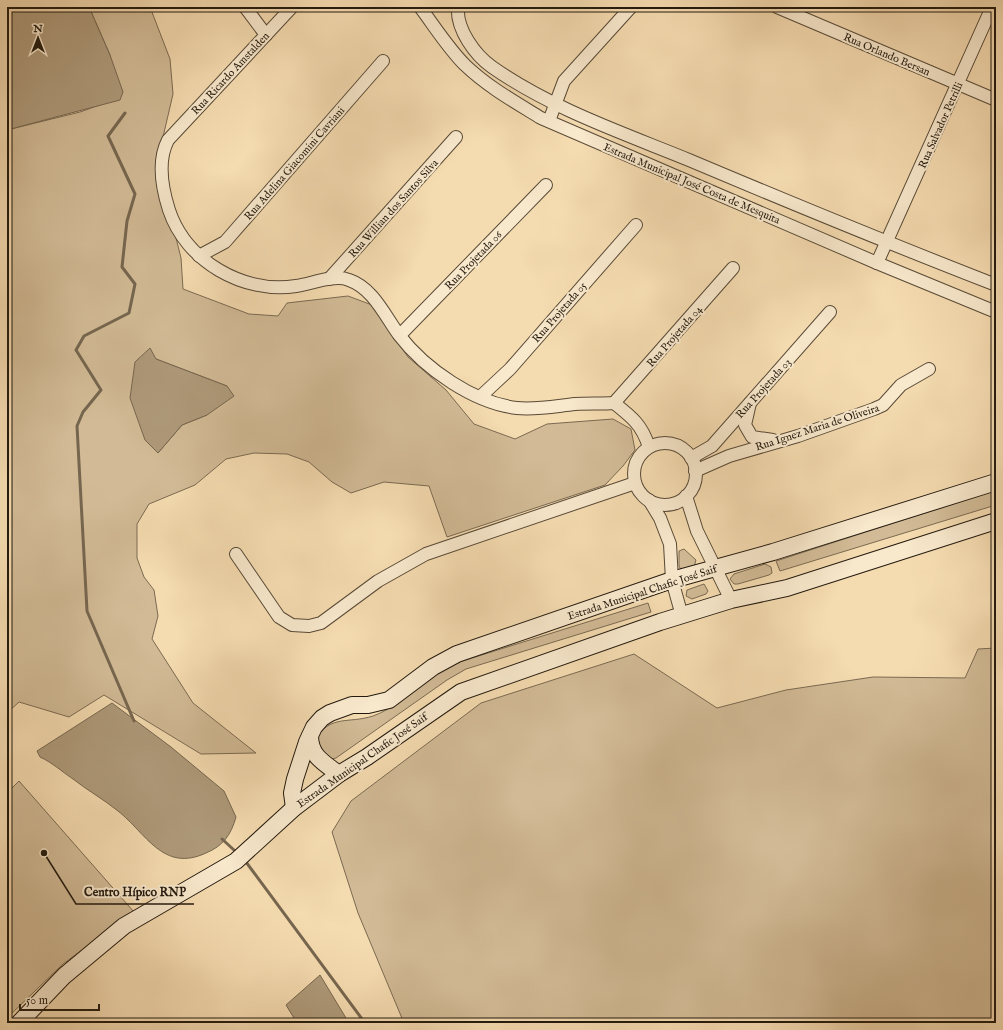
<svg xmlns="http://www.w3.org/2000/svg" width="1003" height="1030" font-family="'IM FELL English',serif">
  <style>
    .green { fill: #d1ba95; stroke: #7a6a52; fill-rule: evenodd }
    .water { fill: #ae9979; stroke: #76664f }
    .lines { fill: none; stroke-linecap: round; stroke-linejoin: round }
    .stream { stroke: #76664f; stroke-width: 3 }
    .street-casing { stroke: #584a37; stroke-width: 14 }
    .secondary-casing { stroke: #231a0f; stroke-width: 18 }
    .street { stroke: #f8e8cc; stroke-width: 12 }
    .secondary { stroke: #f8e8cc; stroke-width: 16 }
    .labels { text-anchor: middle; stroke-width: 4; stroke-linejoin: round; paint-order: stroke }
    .street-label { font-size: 11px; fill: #231a0f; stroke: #f8e8cc }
    .leader { fill: none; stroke: #231a0f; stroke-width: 1.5 }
    .callout-dot { fill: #231a0f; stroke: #f8e8cc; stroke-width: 1.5 }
    .callout-label { font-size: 12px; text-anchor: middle; font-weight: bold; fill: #231a0f; stroke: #f8e8cc; stroke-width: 4; stroke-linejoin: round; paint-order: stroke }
  </style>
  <rect width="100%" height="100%" fill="#f5dbb0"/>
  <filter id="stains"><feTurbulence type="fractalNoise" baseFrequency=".005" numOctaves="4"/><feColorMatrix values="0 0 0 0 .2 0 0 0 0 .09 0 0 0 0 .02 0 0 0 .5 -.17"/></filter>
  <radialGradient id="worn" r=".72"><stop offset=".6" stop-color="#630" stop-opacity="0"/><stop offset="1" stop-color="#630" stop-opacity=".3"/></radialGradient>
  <g class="green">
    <path d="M89 7H150L170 59 173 94 163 137 175 234 181 258 183 289 249 314 278 316 287 303 348 296 372 305 408 357 446 390 474 424 515 439 547 424 613 419 631 429 635 450 623 466 605 485 447 537 429 486 384 482 351 493 332 482 309 462 287 454 254 453 226 459 195 485 149 504 137 524V558L144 577 154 590 158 616 152 639 193 703 256 753 201 754 104 695 69 717 19 702 7 713V130L80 112 102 104 110 55ZM156 359 227 386 207 415 182 425 158 453Z"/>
    <polygon points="996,490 996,505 986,508 780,571 776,561"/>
    <polygon points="684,549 696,560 694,567 681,570 679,566 679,551"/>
    <polygon points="765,564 771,567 772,573 769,575 738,584 734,584 730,579 734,574"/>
    <polygon points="704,584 708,591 706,594 692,599 686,596 687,590"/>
    <path d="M648 603 651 612 466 669 447 680 336 758 328 760 314 740C331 714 348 724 373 716 393 709 410 693 427 681 436 674 446 669 456 663Z"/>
    <polygon points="996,648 996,1023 404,1023 358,913 332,832 351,801 481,703 634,654 717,708 786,690 873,677 965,678 978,649"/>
    <polygon points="19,781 134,912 63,964 7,1018 7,793"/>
  </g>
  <g class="water">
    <polygon points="7,7 89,7 110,55 123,92 120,100 7,130"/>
    <polygon points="150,348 156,359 227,386 234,396 207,415 182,425 158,453 145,440 130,398 135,362"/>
    <path d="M112 703 171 747 224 791 236 817C231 835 223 846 206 853 163 873 146 833 118 811 103 799 87 790 73 779 61 771 53 763 40 757L37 751Z"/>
    <polygon points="320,975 349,1023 297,1023 286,1005"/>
  </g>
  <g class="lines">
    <g class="stream">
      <polyline points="125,113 108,136 135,194 127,221 122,267 135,284 129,313 84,336 76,350 101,390 83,412 77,426 87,611 134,721"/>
      <polyline points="222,839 234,850"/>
      <polyline points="246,862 365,1023"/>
    </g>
    <defs>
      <g id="street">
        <polyline points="245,7 266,35"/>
        <path d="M292 7 168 140C157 161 162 188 169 210 186 261 243 294 296 286 311 284 334 274 349 280 373 288 385 316 399 335 425 369 474 403 517 408 536 410 556 406 575 404 588 403 601 404 614 403 632 417 642 425 649 447"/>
        <path d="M420 7C435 27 448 48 465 65 488 87 515 102 541 118L877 263 996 312"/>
        <path d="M458 7C456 29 475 55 492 67 552 109 623 133 689 160 791 203 893 245 996 285"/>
        <polyline points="777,7 996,100"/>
        <polyline points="549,121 564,81 631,7"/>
        <polyline points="199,256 225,242 383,61"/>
        <polyline points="877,263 992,7"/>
        <polyline points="329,279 456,137"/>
        <polyline points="400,335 546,185"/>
        <polyline points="480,397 510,369 636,225"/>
        <polyline points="614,403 733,268"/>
        <polyline points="750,403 745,425 752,437 773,440"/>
        <circle cx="665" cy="474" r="31"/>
        <polyline points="691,458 712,446 830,312"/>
        <polyline points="695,471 729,456 798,436 874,409 883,405 901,385 929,369"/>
        <polyline points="686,496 697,531 731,600"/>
        <polyline points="649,500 660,518 670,544 672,580 682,616"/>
        <polyline points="236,554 279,617 292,625 309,626 321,623 378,581 426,554 635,483"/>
      </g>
      <g id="secondary">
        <path d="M310 736C310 756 324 763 339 774"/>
        <polyline points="294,808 292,793 295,779 307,742 314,727 322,718 330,713 352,705 368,705 389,700 433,667 457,654 672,580 773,552 996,482"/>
        <polyline points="19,1023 64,976 124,926 236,861 294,808 339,774 367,757 461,692 660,622 731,600 787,588 996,521"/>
      </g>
    </defs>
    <use href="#street" class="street-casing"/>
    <use href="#secondary" class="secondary-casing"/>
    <use href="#street" class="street"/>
    <use href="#secondary" class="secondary"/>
  </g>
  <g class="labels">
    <g class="street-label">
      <text transform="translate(887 54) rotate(23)" y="4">Rua Orlando Bersan</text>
      <text transform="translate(230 73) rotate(-47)" y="4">Rua Ricardo Amstalden</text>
      <text transform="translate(940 125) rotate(-66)" y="4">Rua Salvador Petrilli</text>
      <text transform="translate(294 163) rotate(-49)" y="4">Rua Adelina Giacomini Cavriani</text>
      <text transform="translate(692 183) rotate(23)" y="4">Estrada Municipal José Costa de Mesquita</text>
      <text transform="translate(393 208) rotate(-48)" y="4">Rua Willian dos Santos Silva</text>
      <text transform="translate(473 260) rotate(-46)" y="4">Rua Projetada 06</text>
      <text transform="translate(559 312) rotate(-49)" y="4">Rua Projetada 05</text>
      <text transform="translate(674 336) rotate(-49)" y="4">Rua Projetada 04</text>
      <text transform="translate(763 388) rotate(-48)" y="4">Rua Projetada 03</text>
      <text transform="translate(817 427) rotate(-18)" y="4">Rua Ignez Maria de Oliveira</text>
      <text transform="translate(642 592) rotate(-18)" y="4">Estrada Municipal Chafic José Saif</text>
      <text transform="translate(362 760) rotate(-35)" y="4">Estrada Municipal Chafic José Saif</text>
    </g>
  </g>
  <path class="leader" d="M44 853L76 904H194"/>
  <circle class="callout-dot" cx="44" cy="853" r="4"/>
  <g class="callout-label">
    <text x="135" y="896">Centro Hípico RNP</text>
  </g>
  <rect width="1003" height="1030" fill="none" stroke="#f5dbb0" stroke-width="24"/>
  <rect x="8" y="8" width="987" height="1014" fill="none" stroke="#231a0f" stroke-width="2"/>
  <rect x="12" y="12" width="979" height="1006" fill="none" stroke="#231a0f"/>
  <g transform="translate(38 38)" stroke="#f8e8cc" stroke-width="3" paint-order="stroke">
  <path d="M0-3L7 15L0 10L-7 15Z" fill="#231a0f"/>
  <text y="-6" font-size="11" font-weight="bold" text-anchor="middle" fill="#231a0f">N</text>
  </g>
  <path d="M20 1004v6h79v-6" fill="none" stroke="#231a0f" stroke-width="2"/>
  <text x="26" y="1004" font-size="12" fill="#231a0f" stroke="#f8e8cc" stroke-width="3" paint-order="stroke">50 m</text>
  <rect width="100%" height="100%" filter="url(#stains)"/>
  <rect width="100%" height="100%" fill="url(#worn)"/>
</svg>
